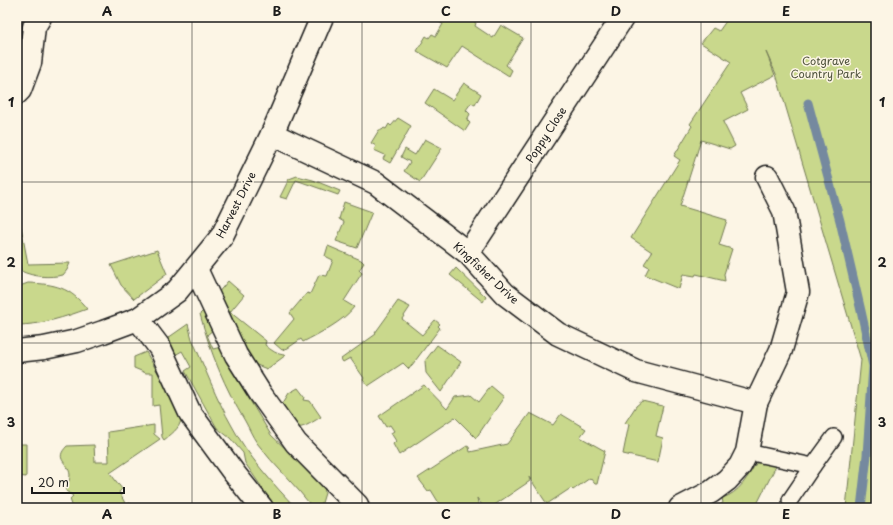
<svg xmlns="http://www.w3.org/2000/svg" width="893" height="525" font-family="'Playpen Sans',sans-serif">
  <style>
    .green { fill: #c9d88c; stroke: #727a54 }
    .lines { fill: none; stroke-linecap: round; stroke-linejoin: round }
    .stream { stroke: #74899f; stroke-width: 9 }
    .lane-casing { stroke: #1c1c1c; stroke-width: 18 }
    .street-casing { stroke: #1c1c1c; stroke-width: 25 }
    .lane { stroke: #fcf5e5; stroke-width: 15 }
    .street { stroke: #fcf5e5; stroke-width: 22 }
    .grid { fill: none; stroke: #1c1c1c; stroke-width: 1; stroke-opacity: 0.55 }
    .labels { text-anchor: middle; stroke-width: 3; stroke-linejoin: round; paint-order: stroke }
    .park-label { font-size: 11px; fill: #50543e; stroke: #fcf5e5 }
    .street-label { font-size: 11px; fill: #1c1c1c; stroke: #fcf5e5 }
    .neatline { fill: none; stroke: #1c1c1c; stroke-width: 1.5 }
    .grid-label { font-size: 13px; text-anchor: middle; font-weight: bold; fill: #1c1c1c }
  </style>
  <rect width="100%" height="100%" fill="#fcf5e5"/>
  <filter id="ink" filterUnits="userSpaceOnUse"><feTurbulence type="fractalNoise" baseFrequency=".025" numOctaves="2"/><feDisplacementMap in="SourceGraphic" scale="8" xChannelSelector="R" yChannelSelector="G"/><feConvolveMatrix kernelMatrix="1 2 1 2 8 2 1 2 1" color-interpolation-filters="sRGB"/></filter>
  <g filter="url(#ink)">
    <g class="green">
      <polygon points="441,17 466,17 476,23 475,26 493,38 501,25 523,38 506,65 512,70 509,76 462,46 447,68 417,51 426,36 429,38 432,34 436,36 443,24 439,22 442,18"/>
      <polygon points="729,17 876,17 876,508 846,508 861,360 776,74 766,52 775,75 740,93 748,109 723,122 735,146 730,149 701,140 680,206 727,220 719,245 732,249 724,274 725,281 696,274 695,276 683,274 679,289 645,275 649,267 644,264 652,252 631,238 680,160 674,156 692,126 690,124 731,62 701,43 713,28 719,31"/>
      <polygon points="464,83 481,94 475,105 471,103 466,110 470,114 467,120 470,123 465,131 425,103 434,89 452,100"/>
      <polygon points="398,118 411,126 390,163 383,159 385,155 374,150 376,146 371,143 379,130 382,130 384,128 386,129 389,124 391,126"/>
      <polygon points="425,139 442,148 420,182 404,171 410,162 401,157 405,149 415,155"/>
      <polygon points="297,176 313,180 340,191 338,195 296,180 287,199 280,197 289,179"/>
      <polygon points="344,202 372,212 357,248 336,241 344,222 339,219"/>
      <path d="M21 227 28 264 70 263 67 270 63 275C49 278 34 277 21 271L17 242V229Z"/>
      <path d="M328 246 361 260 364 263 359 270 362 273 344 301 354 307C344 321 320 333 303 342L301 339 288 348 282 350 274 343 294 319 290 313 307 293 310 294 319 275 327 276 333 260 325 256Z"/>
      <polygon points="157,250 167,274 134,299 121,285 111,265"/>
      <polygon points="456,268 486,297 483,302 450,275"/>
      <path d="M228 281 244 295 230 312 266 341 265 345C271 350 277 355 286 355L267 369 254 364 249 357 227 307 217 294Z"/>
      <path d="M28 283C55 284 70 287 87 309 65 317 41 325 17 325V287Z"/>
      <polygon points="398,301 410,307 402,319 422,335 435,320 440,324 438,326 440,328 409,369 403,363 368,386 363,380 364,378 350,358 343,362 341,359 376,334 375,333"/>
      <path d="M204 310 214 329 207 335 213 349 221 347 237 379 271 435 324 485 325 493 321 506 323 508H313C296 485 274 466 257 443 252 436 249 428 245 421 225 388 210 352 200 314Z"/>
      <path d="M188 324 192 339C205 368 216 398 232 426 247 455 273 484 296 508H276L245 463 243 453 230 438 217 428 185 371 191 367 182 351 175 355 165 340Z"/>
      <polygon points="437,345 461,362 441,392 426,373 425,361"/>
      <path d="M146 352 181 413C183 426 174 432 164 440L162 437 159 405 153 406V373H146L134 368V357Z"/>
      <polygon points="424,385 447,409 455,397 471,395 479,402 491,386 504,397 476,438 455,417 399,455 393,444 396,441 391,433 394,431 390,425 386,427 379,416"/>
      <path d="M298 388 305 397 304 400 310 401 321 417C296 432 297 432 280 408L289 393Z"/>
      <polygon points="642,401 663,406 656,436 663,438 658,462 623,454 629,424 625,423 636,406"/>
      <polygon points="530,413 553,425 561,414 586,429 580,437 605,451 597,484 595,484 590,478 573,490 571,488 547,504 529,477 530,481 490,508 484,508 477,498 479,508 442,508 431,490 428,491 418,478 467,446 469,447 470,452 507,444"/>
      <path d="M154 425V434L160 439 110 473 122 489 119 492 126 505 130 503 133 508H73L70 499 73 496 66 491C67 485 70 480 70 475 69 462 53 460 67 446L94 445 95 462H109L108 432Z"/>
      <polygon points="17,444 26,444 26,477 17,476"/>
      <path d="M757 462 776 466 755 508H713L723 503 722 498C740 493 747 477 757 462Z"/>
    </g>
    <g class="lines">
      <polyline class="stream" points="808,103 840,221 861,311 873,366 867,455 861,508"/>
      <defs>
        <g id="lane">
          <polyline points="747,452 813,466 834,437"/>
          <polyline points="790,500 813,466"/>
        </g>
        <g id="street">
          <polyline points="17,93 20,90 30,63 34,27 40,17"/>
          <polyline points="272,134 376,183 468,253 505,294 558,334 636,371 756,403"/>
          <polyline points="468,253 623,17"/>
          <polyline points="196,269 236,355 260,393 296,443 357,505"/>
          <polyline points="138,319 160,348 190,413 234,473 262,508"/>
          <polyline points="17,351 44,348 77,341 103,332 138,319 177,291 222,236 272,134 322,17"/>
          <polyline points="680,508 711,492 727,480 740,466 747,452 756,403 781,350 798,292 784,211 767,177"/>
        </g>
      </defs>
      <use href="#lane" class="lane-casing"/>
      <use href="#street" class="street-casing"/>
      <use href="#lane" class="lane"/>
      <use href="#street" class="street"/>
    </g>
  </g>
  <path class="grid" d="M192 17V508M362 17V508M531 17V508M701 17V508M17 182H876M17 343H876"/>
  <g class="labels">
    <g class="park-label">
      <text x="826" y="65">Cotgrave<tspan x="826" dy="13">Country Park</tspan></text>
    </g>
    <g class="street-label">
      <text transform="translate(546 135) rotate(-57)" y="4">Poppy Close</text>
      <text transform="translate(236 205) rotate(-63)" y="4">Harvest Drive</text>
      <text transform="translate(486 273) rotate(43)" y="4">Kingfisher Drive</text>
    </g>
  </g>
  <rect width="893" height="525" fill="none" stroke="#fcf5e5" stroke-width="44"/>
  <path d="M32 487v6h92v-6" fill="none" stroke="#1c1c1c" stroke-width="2"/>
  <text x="38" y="487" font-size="12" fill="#1c1c1c" stroke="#fcf5e5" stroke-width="3" paint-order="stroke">20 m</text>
  <rect x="22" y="22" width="849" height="481" class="neatline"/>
  <g class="grid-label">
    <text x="107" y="16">A</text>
    <text x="277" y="16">B</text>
    <text x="446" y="16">C</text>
    <text x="616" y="16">D</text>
    <text x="786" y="16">E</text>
    <text x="11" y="107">1</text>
    <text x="882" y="107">1</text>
    <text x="11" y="267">2</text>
    <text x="882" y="267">2</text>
    <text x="11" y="427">3</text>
    <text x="882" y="427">3</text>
    <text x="107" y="519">A</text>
    <text x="277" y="519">B</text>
    <text x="446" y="519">C</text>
    <text x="616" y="519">D</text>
    <text x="786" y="519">E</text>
  </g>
</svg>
